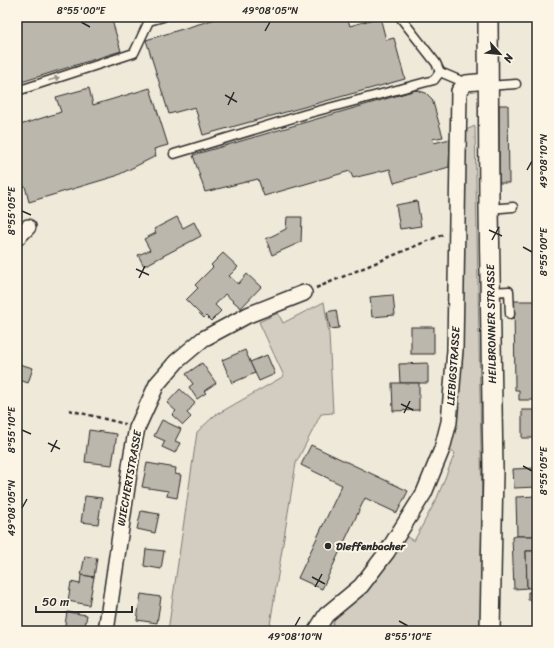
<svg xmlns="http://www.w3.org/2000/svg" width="554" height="648" font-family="Sriracha,sans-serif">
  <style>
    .green { fill: #d2cdc0; stroke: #7e7c76 }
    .building { fill: #bcb7ac; stroke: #2b2b2b }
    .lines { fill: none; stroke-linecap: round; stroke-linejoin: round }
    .service-casing { stroke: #2b2b2b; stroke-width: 11 }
    .minor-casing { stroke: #2b2b2b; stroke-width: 18 }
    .tertiary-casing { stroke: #2b2b2b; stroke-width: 22 }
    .path { stroke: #2b2b2b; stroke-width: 2.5; stroke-dasharray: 4 3; stroke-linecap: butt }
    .service { stroke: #fcf5e5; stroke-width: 8 }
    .minor { stroke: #fcf5e5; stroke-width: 15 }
    .tertiary { stroke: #fcf5e5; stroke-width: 19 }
    .oneway { fill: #949088 }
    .ticks { fill: none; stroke: #2b2b2b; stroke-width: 1.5 }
    .poi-dot { fill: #2b2b2b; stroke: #fcf5e5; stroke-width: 1.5 }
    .labels { text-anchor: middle; stroke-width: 4; stroke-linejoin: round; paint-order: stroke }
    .street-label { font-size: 11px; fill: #2b2b2b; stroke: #fcf5e5 }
    .poi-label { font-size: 11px; font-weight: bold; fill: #2b2b2b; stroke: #fcf5e5; text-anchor: start }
    .neatline { fill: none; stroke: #2b2b2b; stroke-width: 1.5 }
    .ticks-label { font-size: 10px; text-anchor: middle; fill: #2b2b2b }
  </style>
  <rect width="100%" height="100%" fill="#efe9da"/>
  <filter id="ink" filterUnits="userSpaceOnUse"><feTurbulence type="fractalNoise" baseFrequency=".025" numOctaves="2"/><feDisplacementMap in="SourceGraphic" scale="8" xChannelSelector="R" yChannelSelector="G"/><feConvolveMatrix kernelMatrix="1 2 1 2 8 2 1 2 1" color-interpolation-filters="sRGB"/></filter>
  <g filter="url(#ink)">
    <g class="green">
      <polygon points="475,126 482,505 480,631 331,631 335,617 405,536 414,541 437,498 455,453 447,450 460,361 466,130"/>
      <polygon points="324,302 329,334 333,413 321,414 296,463 269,631 168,631 197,432 214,416 284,376 259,322 278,313 283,323"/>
    </g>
    <g class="building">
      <polygon points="17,17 111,17 121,51 18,83"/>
      <polygon points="222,17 347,17 350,26 380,17 386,40 394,38 405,79 203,135 195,107 169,114 146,40"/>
      <polygon points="89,88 93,105 150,88 168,145 154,149 156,156 116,176 29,202 25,186 17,188 17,126 61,112 56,97"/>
      <polygon points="416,90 426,93 432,99 443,137 432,139 434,143 450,139 449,167 394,183 390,169 353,178 350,171 264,196 258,179 205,192 193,155"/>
      <polygon points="499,105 508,105 509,183 499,183"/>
      <polygon points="417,201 421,226 400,229 396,205"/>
      <polygon points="177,217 183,228 194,222 201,236 144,266 138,255 150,250 144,239 156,233 154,229"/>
      <polygon points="287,217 302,217 301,242 272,255 266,239 286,229"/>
      <polygon points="223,253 238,267 229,276 238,284 247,274 261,287 241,308 225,294 215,305 221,311 211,321 206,316 204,318 186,300 198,288 195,285 213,267 211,265"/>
      <polygon points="393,295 395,315 372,317 370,297"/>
      <polygon points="514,301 537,301 537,400 519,400 519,390 515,390"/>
      <polygon points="336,310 339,328 330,329 327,312"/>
      <rect x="411" y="327" width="23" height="27"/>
      <polygon points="245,350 255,373 232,383 222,360"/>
      <polygon points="267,355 275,374 259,381 250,362"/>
      <polygon points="202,363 216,383 204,391 206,393 197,399 189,387 193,384 186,374"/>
      <polygon points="428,363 428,383 400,383 399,364"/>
      <polygon points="19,364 33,368 28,383 17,379 17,371"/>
      <polygon points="392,383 419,383 419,410 393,411"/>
      <polygon points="180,389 195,403 187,413 191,417 183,425 172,415 176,411 167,403"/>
      <rect x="522" y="410" width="15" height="28"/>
      <polygon points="162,420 181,429 175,441 180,443 175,453 162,447 165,441 154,436"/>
      <polygon points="89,430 117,434 112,465 85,462"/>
      <polygon points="311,445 408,491 397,513 365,498 322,589 298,578 342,485 301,465"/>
      <polygon points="147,463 176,468 175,474 181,475 177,498 167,496 168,491 142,487"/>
      <polygon points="537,468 537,487 514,488 513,469"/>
      <polygon points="85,496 102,498 98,524 81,522"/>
      <polygon points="537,496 537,536 517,536 516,497"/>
      <polygon points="141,511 159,514 155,533 137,529"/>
      <polygon points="517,536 537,536 537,551 526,551 527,588 514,589 512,537"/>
      <polygon points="146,549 164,551 161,569 144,566"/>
      <polygon points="526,551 537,551 537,592 532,592 532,588 527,588"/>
      <polygon points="85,556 97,558 94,577 81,575"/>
      <polygon points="81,575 94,577 89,605 68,601 71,582 80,584"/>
      <polygon points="528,592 537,592 537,599 528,600"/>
      <polygon points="141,594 161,597 157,623 137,620"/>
      <polygon points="67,612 87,615 84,631 64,631"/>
    </g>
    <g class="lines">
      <defs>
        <g id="service">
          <polyline points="400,17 436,63 440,72 466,83"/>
          <polyline points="488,86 516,84"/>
          <polyline points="17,91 134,53 149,21 163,17"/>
          <polyline points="174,154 306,114 434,80 440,72"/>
          <polyline points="489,209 513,207"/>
          <polyline points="490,292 509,291 510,314"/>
        </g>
        <g id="minor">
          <polyline points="17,238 28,227"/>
          <polyline points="106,631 132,453 137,428 157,384 177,361 203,339 248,315 304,293"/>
          <polyline points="316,631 326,615 361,586 387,552 424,493 442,449 449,422 455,350 459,91 466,83 488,81"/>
        </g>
        <polyline id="tertiary" points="488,17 489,209 493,470 490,631"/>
      </defs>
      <use href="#service" class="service-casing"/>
      <use href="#minor" class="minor-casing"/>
      <use href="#tertiary" class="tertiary-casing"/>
      <g class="path">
        <polyline points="316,288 444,234"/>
        <polyline points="69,410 125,424"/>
      </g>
      <use href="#service" class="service"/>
      <use href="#minor" class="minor"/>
      <use href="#tertiary" class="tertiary"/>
    </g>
    <defs><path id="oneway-solid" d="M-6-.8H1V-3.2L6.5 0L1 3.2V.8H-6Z"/></defs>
    <use class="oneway" href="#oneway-solid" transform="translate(54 79) rotate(-18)"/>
  </g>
  <path class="ticks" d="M81 22 90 27M265 31 270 22M225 95 237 102M228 105 234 92M527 170 532 161M22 211 31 215M489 230 502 236M492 240 499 227M523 247 532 252M136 269 149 275M139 278 145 266M401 404 413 410M404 413 410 401M22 430 31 434M48 443 60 449M51 452 57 440M523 466 532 471M22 508 27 499M312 577 325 584M315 587 322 574M399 621 408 626M295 626 300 617"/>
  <circle class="poi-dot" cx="328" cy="546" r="4"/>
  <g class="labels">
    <g class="street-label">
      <text transform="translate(491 324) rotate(-91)" y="4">HEILBRONNER STRASSE</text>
      <text transform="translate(453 366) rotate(-86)" y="4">LIEBIGSTRASSE</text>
      <text transform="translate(129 478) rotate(-80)" y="4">WIECHERTSTRASSE</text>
    </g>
    <g class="poi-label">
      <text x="336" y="550">Dieffenbacher</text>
    </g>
  </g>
  <rect width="554" height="648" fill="none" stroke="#fcf5e5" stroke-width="44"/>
  <g transform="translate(500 54) rotate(117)" stroke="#fcf5e5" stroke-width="3" paint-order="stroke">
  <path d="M0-3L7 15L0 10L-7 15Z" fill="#2b2b2b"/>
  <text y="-6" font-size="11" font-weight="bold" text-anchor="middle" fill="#2b2b2b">N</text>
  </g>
  <path d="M36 606v6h96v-6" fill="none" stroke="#2b2b2b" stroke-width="2"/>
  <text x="42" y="606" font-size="12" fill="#2b2b2b" stroke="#fcf5e5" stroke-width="3" paint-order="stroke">50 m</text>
  <rect x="22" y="22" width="510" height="604" class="neatline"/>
  <g class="ticks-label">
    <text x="81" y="14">8°55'00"E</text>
    <text x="270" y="14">49°08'05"N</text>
    <text transform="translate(543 161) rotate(-90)" y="4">49°08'10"N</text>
    <text transform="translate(11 211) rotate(-90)" y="4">8°55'05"E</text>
    <text transform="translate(543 252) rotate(-90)" y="4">8°55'00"E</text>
    <text transform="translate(11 430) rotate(-90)" y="4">8°55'10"E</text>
    <text transform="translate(543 471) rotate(-90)" y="4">8°55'05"E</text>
    <text transform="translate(11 508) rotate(-90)" y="4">49°08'05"N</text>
    <text x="295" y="640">49°08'10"N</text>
    <text x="408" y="640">8°55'10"E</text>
  </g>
</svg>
